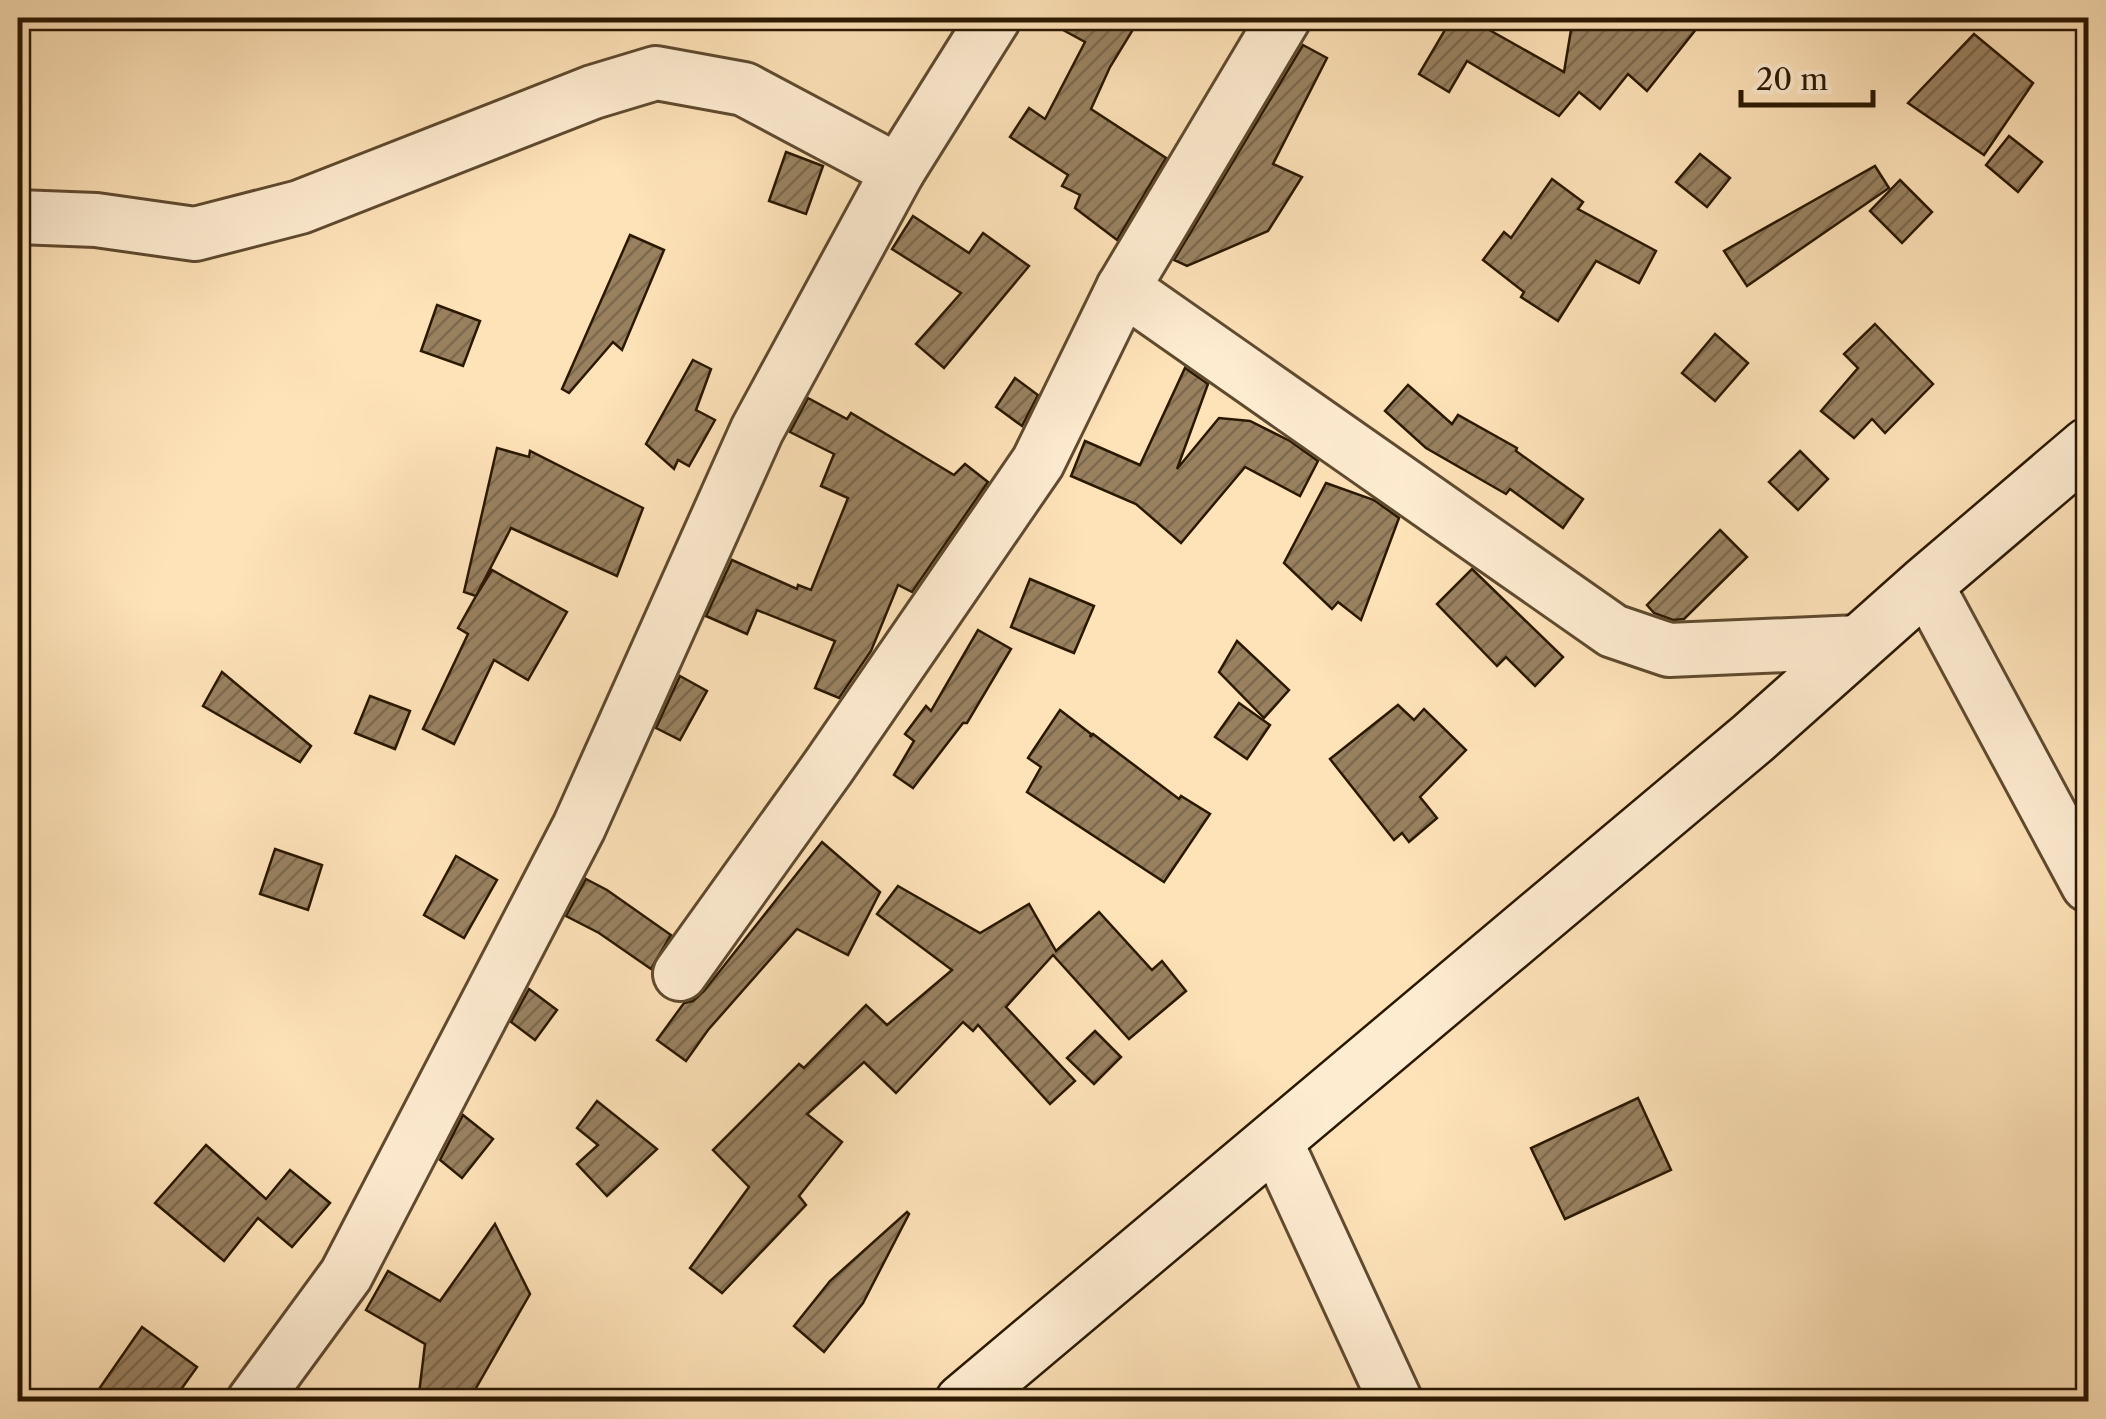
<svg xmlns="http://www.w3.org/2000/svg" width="2106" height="1419" font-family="'Libre Caslon Text',serif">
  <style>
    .building { fill: url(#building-hatch); stroke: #2b1801; stroke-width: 2.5 }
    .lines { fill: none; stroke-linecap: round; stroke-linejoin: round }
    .street-casing { stroke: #604a2f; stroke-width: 58 }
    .secondary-casing { stroke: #2b1801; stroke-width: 60 }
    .street { stroke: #feecd1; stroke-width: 52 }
    .secondary { stroke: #feecd1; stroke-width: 55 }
  </style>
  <defs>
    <pattern id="building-hatch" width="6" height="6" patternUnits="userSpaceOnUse" patternTransform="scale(2.5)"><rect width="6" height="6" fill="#998160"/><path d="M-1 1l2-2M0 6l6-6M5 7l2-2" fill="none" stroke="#7d694d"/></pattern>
  </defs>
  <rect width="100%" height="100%" fill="#fee2b8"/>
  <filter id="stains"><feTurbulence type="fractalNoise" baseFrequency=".002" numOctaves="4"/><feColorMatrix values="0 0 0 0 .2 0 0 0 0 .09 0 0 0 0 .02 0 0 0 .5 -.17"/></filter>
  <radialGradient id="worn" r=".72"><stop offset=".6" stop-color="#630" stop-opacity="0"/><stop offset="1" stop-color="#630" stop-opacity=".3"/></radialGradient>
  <g class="building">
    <polygon points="1041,18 1140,18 1110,67 1091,109 1166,158 1117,240 1075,208 1080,195 1062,186 1068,175 1010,137 1029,108 1045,119 1085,42"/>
    <polygon points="1452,18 1468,18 1564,72 1573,18 1705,18 1647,91 1628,74 1600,109 1579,92 1559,116 1467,61 1449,92 1419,74"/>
    <polygon points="1974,34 2033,83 1984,155 1908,103"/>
    <polygon points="1303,45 1327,58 1273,164 1302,177 1268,231 1187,266 1174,260"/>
    <polygon points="2009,136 2042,162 2018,192 1986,165"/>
    <polygon points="786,152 823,166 806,214 769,201"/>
    <polygon points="1700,154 1730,178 1707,207 1676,182"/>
    <polygon points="1875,166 1889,188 1747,286 1724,251"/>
    <polygon points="1552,179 1583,202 1578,209 1656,251 1639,283 1596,261 1558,321 1521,297 1524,292 1483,260 1504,232 1511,238"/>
    <polygon points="1900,180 1932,212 1902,243 1870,211"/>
    <polygon points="913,216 969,253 983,233 1029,266 944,368 916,344 961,293 892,249"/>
    <polygon points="630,235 664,250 622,350 613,342 569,393 562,389"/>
    <polygon points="437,305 480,321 463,366 421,351"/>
    <polygon points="1875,324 1933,384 1885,433 1872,419 1854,438 1821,411 1858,368 1844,354"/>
    <polygon points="1715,334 1748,363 1715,401 1682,373"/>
    <polygon points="693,360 711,369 696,410 715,420 689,466 678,460 674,469 646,444"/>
    <polygon points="1185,368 1208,384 1177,469 1219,418 1250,421 1290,441 1318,461 1300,496 1245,467 1181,543 1136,504 1071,476 1085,441 1140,465"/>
    <polygon points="1015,378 1038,395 1022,426 996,407"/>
    <polygon points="1408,385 1452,424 1458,415 1517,448 1516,451 1583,499 1563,528 1510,489 1506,494 1426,448 1385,411"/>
    <polygon points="808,398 847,419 851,413 954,475 965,464 988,482 912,592 898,585 871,651 839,698 815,688 835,641 757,610 747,634 706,616 732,560 797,589 798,585 811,590 848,498 821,486 834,454 790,432"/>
    <polygon points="497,448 529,457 530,451 643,508 617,576 511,528 476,596 492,570 567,612 528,680 494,660 454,744 423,729 468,634 458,628 476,596 464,592"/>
    <polygon points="1800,451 1828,479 1798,510 1769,482"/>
    <polygon points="1326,483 1374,500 1399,518 1361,620 1338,602 1332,609 1284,563"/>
    <polygon points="1720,530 1747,557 1684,619 1673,620 1654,613 1647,605"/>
    <polygon points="1472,569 1563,657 1535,686 1506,657 1497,666 1437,604"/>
    <polygon points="1030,579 1094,606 1074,653 1011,627"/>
    <polygon points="978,630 1011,649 967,723 963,723 913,788 894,775 914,741 905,734 926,706 931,711"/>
    <polygon points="1237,641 1289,690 1264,718 1219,672"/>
    <polygon points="222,672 311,746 300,762 203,706"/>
    <polygon points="680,676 707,691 680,740 656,728"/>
    <polygon points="370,696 410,711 395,749 355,733"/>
    <polygon points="1239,703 1270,725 1247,759 1215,737"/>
    <polygon points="1398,705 1414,720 1424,709 1466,750 1420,797 1437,818 1409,842 1402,833 1394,840 1330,759"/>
    <polygon points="1060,710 1091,734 1090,737 1093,734 1179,799 1181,796 1210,814 1164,882 1027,792 1041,767 1028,758"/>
    <polygon points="822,842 880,892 848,955 797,929 708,1030 686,1061 657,1040 684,1003 693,1001 704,991"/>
    <polygon points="275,849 322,865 308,910 260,894"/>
    <polygon points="456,856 497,880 464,938 424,915"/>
    <polygon points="586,879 607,890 671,935 651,969 599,933 566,916"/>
    <polygon points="898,886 980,933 1029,904 1056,951 1099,912 1152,970 1162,961 1186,991 1129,1039 1053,955 1006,1007 1075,1081 1050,1104 978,1025 973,1031 963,1022 896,1093 864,1062 807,1114 842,1142 799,1196 806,1205 722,1293 690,1268 749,1187 713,1150 799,1064 804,1068 866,1005 887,1025 952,970 877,914"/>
    <polygon points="529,989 557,1010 535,1040 511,1022"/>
    <polygon points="1095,1031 1121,1057 1094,1084 1067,1058"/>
    <polygon points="1638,1098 1671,1170 1565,1219 1531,1148"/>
    <polygon points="597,1101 657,1149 607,1196 577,1164 598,1145 577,1128"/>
    <polygon points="463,1115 493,1139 462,1178 440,1160"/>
    <polygon points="206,1145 266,1199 290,1170 330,1203 292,1247 258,1218 224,1261 155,1203"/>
    <polygon points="907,1212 909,1214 863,1303 824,1352 794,1326 830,1281"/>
    <polygon points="495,1224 530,1294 468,1402 418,1402 425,1344 366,1310 388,1271 440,1301"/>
    <polygon points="142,1327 197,1367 172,1402 90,1402"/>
  </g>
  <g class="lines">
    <defs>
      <g id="street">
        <polyline points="18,217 96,220 195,234 300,207 593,92 656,73 744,89 898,171"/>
        <polyline points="1123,288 1613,631 1669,650 1859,642"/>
        <polyline points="1926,584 2088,885"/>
        <polyline points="680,974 829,766 1038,462 1123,288 1284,18"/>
        <polyline points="1275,1140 1396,1402"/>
        <polyline points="253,1402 346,1275 579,827 757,430 898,171 994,18"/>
      </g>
      <polyline id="secondary" points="963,1402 1753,738 1926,584 2088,446"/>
    </defs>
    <use href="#street" class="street-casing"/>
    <use href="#secondary" class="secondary-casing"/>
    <use href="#street" class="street"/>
    <use href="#secondary" class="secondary"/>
  </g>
  <rect width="2106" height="1419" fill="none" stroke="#fee2b8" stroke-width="60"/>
  <rect x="20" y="20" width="2066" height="1379" fill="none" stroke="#2b1801" stroke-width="5"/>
  <rect x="30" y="30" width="2046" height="1359" fill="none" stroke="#2b1801" stroke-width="2.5"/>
  <path d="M1741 90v15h132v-15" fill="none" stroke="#2b1801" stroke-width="5"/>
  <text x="1756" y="90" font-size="30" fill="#2b1801" stroke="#feecd1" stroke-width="8" paint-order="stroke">20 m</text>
  <rect width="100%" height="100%" filter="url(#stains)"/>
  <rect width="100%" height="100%" fill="url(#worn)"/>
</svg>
